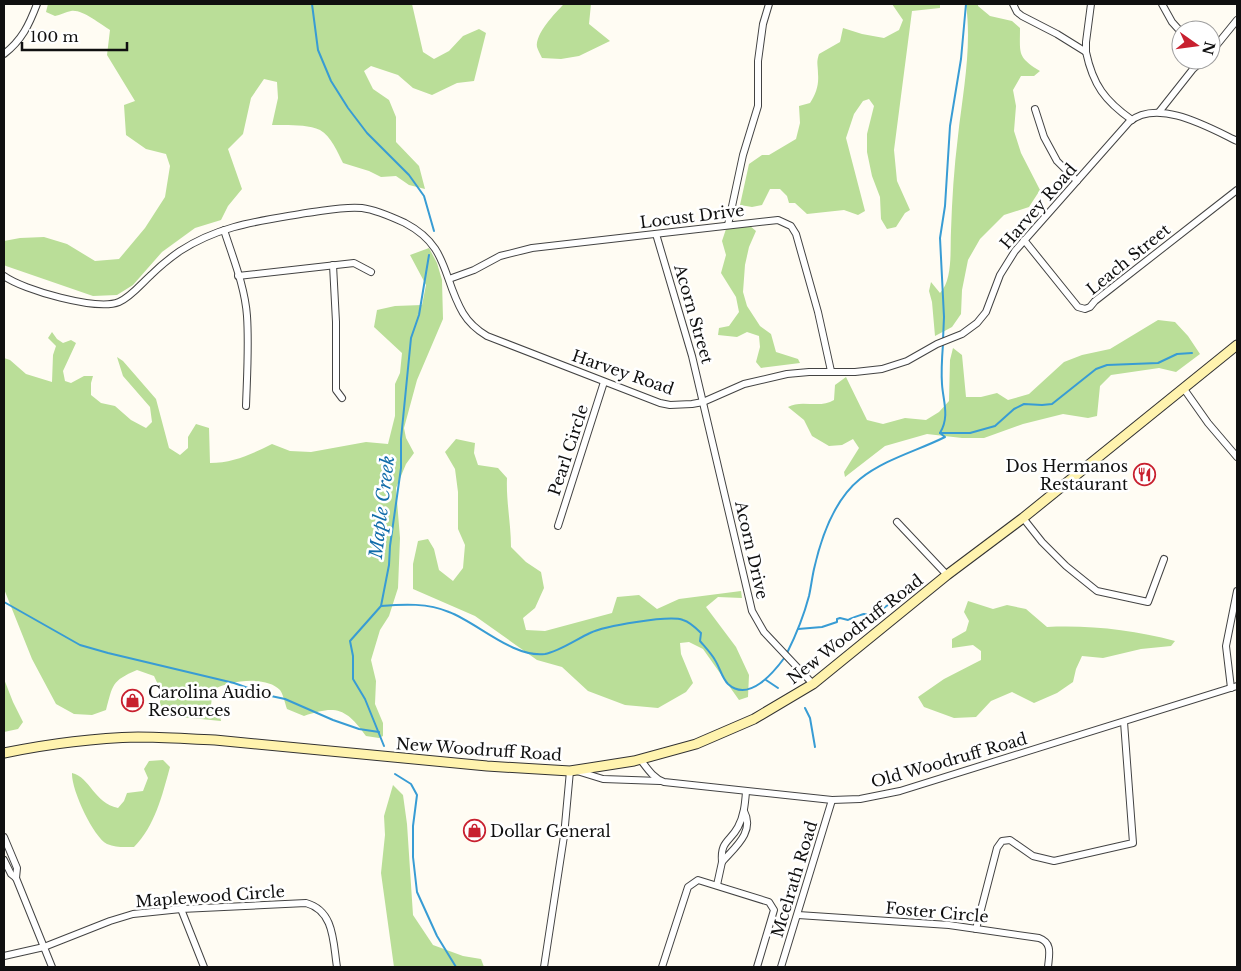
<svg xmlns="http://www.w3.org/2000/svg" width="1241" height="971" font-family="'Libre Baskerville',serif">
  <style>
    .forest { fill: #bade98 }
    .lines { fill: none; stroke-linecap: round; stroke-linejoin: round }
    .stream { stroke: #389cd4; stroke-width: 2 }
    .street-casing { stroke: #434343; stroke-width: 8 }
    .secondary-casing { stroke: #323232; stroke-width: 11 }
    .street { stroke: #fff; stroke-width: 6 }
    .secondary { stroke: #fff3ae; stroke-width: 9 }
    .labels { text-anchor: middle; stroke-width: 5; stroke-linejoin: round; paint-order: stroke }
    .street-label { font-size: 16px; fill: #101010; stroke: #fff }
    .poi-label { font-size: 16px; fill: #101010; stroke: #fff; text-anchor: start }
    .water-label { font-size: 18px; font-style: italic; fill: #126daa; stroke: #fff }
  </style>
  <rect width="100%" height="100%" fill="#fffcf3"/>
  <g class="forest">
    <path d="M48 4H412L423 52 434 59 449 51 463 36 479 29 486 33 474 81 457 83 432 95 413 88 398 75 371 66 364 71 373 89 389 100 396 117V142L419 166 425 189 409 185 396 176 381 177 369 171 343 163C338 153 331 136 320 130 307 124 286 125 272 125L278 98 277 82 264 79 251 98 243 134 228 149 242 189 228 206 221 220 195 228 162 252 133 285 117 295 93 296 6 266 4 265V241L20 238 44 237 67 244 95 261 119 259 145 228 165 197 170 166 166 154 146 149 126 135 124 105 135 101 107 55 110 30C100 24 82 9 71 11 66 12 60 15 55 16L46 12Z"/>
    <path d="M564 4H591L589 24 610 41 579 56 561 59 542 58C540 54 538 50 537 47 535 34 555 13 564 4Z"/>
    <path d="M892 4H940V8L912 11 894 150 897 181 910 210 905 213 896 227 887 229 881 219 880 197 872 176 867 152V134L874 106 869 99 863 101 854 114 846 138 865 211 858 215 844 210 807 214 795 203H789L787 196 780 189H770L762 205 752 207 740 205 749 164 762 155H769L796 139 800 123 799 106 810 103C816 94 819 85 818 74 818 65 816 63 819 54L840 42 843 28 862 34 884 38 899 30 903 20Z"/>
    <path d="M966 4H978V6L990 16 1012 21 1020 28C1020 54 1017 57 1040 71L1034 76H1021L1013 90 1016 106 1014 131 1021 153 1040 190 1029 207 1004 215 980 239 968 260 962 290 961 314 952 327 935 336 932 302 929 291 931 282 940 293C953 280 950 249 951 231 952 199 954 168 958 136 963 92 972 48 966 4Z"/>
    <polygon points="750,226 756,231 749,247 745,265 743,292 747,306 760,326 771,334 776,352 798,359 800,363 761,368 756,362 760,347 759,336 747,332 737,337 718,335 719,328 729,326 739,312 736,297 721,273 726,255 722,241 726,229"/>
    <path d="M429 248 437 263 442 280 443 319 417 380 404 428 406 438 414 453 406 464 396 488 400 538 398 588 389 616 380 630 371 660 376 681 375 704 383 723V736L379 738 366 736C346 708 336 705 304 716L287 709C285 703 283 694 280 690 266 675 228 681 213 690L211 705 220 716 221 721 160 715V689L154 676 137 670C111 681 113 685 106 710L92 715 74 714 56 704 32 659 4 589V358L10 360 26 374 52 382 53 355 56 346 48 338 52 332 57 339 63 343 71 340 76 343 63 371 65 381 71 383 84 376H93L91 383V395L101 403 115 406 131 420 146 428 152 422 150 407 123 376 117 357 123 361 156 399 169 448 180 455 188 448V437L196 424 209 428 210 463C233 463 252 454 272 444L290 451 311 452 366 442 388 444 395 416V384L400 373 402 353 374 327 377 310 395 306 422 305 426 285 410 255Z"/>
    <path d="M1158 320 1175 322 1188 336 1200 354 1176 372 1159 368 1111 375 1100 386 1097 416 1088 418 1063 414 1023 424 984 438H962L927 434 885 446 845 477 844 472 859 448 853 439 842 445 829 446 812 436 804 420 788 407C801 399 820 409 834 400L835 385 846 377 867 420 883 424 905 418 926 420 939 412 949 401 950 360 953 348 962 355 966 397H981L997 393 1008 400 1029 394 1064 362 1082 355 1110 349Z"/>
    <path d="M456 439 475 443 474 453 478 465 498 468 507 478C506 501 511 524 511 547L526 562 541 572 544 588 535 608 523 618 526 630 545 631 612 613 617 597 639 595 657 609 679 599 741 591 742 598 718 597 706 607 736 647 749 675 748 697 739 700 703 649 689 642 680 643 681 654 693 683 686 692 658 708 625 705 588 691 562 667 537 660 475 616 413 589V564L418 541 428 539 434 549 439 570 453 581 463 568 465 545 458 529V492L455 469 445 452Z"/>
    <path d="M968 601 993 609 1007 605 1026 609 1047 627C1091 625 1133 630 1175 641L1171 646 1141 649 1103 658 1082 656 1076 669 1073 682 1057 693 1034 703 1012 692 991 701 976 717 954 718 924 707 918 697 944 679 981 660V651L973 645 952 648V639L966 631 969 621 964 612Z"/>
    <polygon points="4,679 13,702 23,722 18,729 4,732"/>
    <path d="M163 760 170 767C162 796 155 826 134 847 125 847 116 848 107 844 93 837 71 789 72 773 90 777 94 803 118 808L124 801 127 793 143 791 148 778 144 769 149 761Z"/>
    <polygon points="393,785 403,795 407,824 413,915 433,945 463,956 481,959 484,967 394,967 381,873 385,835 384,816"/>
  </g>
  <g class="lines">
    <g class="stream">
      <polyline points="312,4 318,50 331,81 348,108 367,133 409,175 424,196 434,231"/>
      <polyline points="943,340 944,317 940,238 945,206 950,126 961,59 966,4"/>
      <path d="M940 433C950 416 943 401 942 384 941 371 942 357 943 344"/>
      <polyline points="940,433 970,433 995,426 1014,409 1024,404 1042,405 1052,404 1096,369 1107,365 1158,363 1177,354 1192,353"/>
      <polyline points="4,602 80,645 108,653 234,683 271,696 285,699 333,720 359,729 379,732"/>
      <path d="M381 606C404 604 428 603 449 612 478 623 513 658 545 654 558 652 577 639 590 633 604 626 669 615 683 620 690 622 696 628 701 633L700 641C705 647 711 653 715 660 720 668 722 678 728 684 749 703 774 672 785 657"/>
      <path d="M798 629 822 627 837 622V619L840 618 848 620C853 617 858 616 864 614L873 616 892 602"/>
      <path d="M787 653C796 635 804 615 809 596 811 587 812 578 814 569 821 538 834 500 860 479 885 459 917 451 945 437L940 433"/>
      <polyline points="766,680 778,688"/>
      <polyline points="805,708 810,718 815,747"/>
      <polyline points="384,746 365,699 353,679 353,656 350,641 381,606 389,565 390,546 401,468 401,439 411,338 419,315 429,255"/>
      <polyline points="395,774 411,784 417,795 413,826 413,857 417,892 437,936 456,967"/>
    </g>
    <defs>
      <g id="street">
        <polyline points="1013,4 1017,12 1022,16 1057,34 1086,52 1086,42 1091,4"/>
        <polyline points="1162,4 1172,22 1181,32"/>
        <path d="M1086 52C1093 85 1105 101 1132 120"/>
        <polyline points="1211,52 1237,20"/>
        <path d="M4 54C22 40 29 25 37 4"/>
        <polyline points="1035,109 1044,137 1057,161 1077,181"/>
        <polyline points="1159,112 1193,69 1203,60"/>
        <polyline points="728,225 743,155 758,106 758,61 763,24 769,4"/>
        <path d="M224 230C233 258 245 287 247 316 249 346 247 376 246 406"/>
        <polyline points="656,234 692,356 752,611 764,632 813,684"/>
        <polyline points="1024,240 1078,307 1085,309 1090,307 1095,301 1237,190"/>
        <polyline points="333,265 336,322 336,390 342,398"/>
        <path d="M4 276C23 290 97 311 119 302 131 297 142 283 151 275 160 266 170 258 180 251 220 225 260 221 306 213 324 211 344 206 362 208 377 210 392 217 405 223 449 246 442 277 463 313 469 323 477 330 487 336L660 403 670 405 692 404 703 402 744 384 787 374 809 372H855L882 369 907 361 937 344 962 334 977 323 986 312 1000 275 1015 251 1129 122C1158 98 1208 127 1237 141"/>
        <polyline points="238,276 354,263 371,272"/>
        <polyline points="449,279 474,270 500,256 532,248 778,220 791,226 796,234 818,312 831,371"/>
        <polyline points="1184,389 1208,423 1237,457"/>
        <polyline points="1023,518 1042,542 1066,566 1097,591 1148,602 1164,559"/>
        <polyline points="897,522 947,575"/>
        <polyline points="558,526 604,382"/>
        <polyline points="1231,688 1226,646 1237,591"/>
        <path d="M640 759C647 768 653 778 664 782L832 800 860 799 900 791 1237 686"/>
        <polyline points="577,771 603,779 660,781"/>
        <path d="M744 811C755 832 735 847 722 862 720 841 730 842 738 827 744 816 745 804 746 792"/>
        <polyline points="4,837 17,868 16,878"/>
        <polyline points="4,860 11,874 16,878 52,967"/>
        <polyline points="717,885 722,862"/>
        <polyline points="181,909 204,967"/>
        <path d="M798 915 949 925 1039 938C1053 943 1049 955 1048 967"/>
        <polyline points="976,929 997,848 1002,841 1010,840 1033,856 1054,861 1133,843 1124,722"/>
        <path d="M4 956 44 947 110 921 133 914 181 909 306 903C335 911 333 943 337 967"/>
        <polyline points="544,967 564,836 570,771"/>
        <polyline points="662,967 688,887 698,880 769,902 774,910 757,967"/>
        <polyline points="781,967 832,800"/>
      </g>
      <path id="secondary" d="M4 753C48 744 93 738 138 737 163 737 189 739 215 740L487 766 570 771 634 761 696 744 754 719 813 684 947 575 1023 518 1237 345"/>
    </defs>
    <use href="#street" class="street-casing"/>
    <use href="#secondary" class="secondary-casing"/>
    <use href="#street" class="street"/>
    <use href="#secondary" class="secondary"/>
  </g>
  <defs>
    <symbol id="restaurant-ring" viewBox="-11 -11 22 22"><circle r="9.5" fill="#fff" stroke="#c8202f" stroke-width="1.5"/><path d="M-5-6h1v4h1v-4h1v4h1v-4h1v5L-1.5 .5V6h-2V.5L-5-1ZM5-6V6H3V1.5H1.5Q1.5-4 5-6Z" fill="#c8202f"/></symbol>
    <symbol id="shop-ring" viewBox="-11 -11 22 22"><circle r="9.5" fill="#fff" stroke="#c8202f" stroke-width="1.5"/><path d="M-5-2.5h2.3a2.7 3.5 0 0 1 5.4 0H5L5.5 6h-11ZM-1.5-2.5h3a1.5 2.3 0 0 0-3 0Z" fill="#c8202f"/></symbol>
  </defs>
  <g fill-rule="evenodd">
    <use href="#restaurant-ring" x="1132" y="462" width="25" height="25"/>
    <use href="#shop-ring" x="120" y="688" width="25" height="25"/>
    <use href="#shop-ring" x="462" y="818" width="25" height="25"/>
  </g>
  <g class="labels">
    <g class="street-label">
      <text transform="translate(1038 206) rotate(-49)" y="6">Harvey Road</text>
      <text transform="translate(692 216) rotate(-7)" y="6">Locust Drive</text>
      <text transform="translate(1128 259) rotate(-39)" y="6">Leach Street</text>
      <text transform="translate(694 314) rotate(74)" y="6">Acorn Street</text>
      <text transform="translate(623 372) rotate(19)" y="6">Harvey Road</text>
      <text transform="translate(568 450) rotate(-72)" y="6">Pearl Circle</text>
      <text transform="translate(752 550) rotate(77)" y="6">Acorn Drive</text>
      <text transform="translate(855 629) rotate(-38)" y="6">New Woodruff Road</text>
      <text transform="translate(479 749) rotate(4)" y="6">New Woodruff Road</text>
      <text transform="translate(949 760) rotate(-16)" y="6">Old Woodruff Road</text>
      <text transform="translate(794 879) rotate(-73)" y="6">Mcelrath Road</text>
      <text transform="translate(210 896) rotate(-4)" y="6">Maplewood Circle</text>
      <text transform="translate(937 912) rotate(5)" y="6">Foster Circle</text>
    </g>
    <g class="poi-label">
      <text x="1128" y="472" text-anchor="end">Dos Hermanos<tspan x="1128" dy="18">Restaurant</tspan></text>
      <text x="148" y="698">Carolina Audio<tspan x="148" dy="18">Resources</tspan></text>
      <text x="490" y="837">Dollar General</text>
    </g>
    <g class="water-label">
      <text transform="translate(382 507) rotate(-83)" y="6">Maple Creek</text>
    </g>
  </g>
  <rect width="1241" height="971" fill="none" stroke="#101010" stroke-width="10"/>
  <g transform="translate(1196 45) rotate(104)"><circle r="24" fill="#ffffff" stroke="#9f9f9f"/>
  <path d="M0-4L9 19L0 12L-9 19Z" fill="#c8202f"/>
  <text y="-8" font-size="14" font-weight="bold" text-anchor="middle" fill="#101010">N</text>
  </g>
  <path d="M22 42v8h105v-8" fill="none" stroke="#101010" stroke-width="2.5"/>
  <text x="30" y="42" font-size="15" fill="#101010" stroke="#ffffff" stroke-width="4" paint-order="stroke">100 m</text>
</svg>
